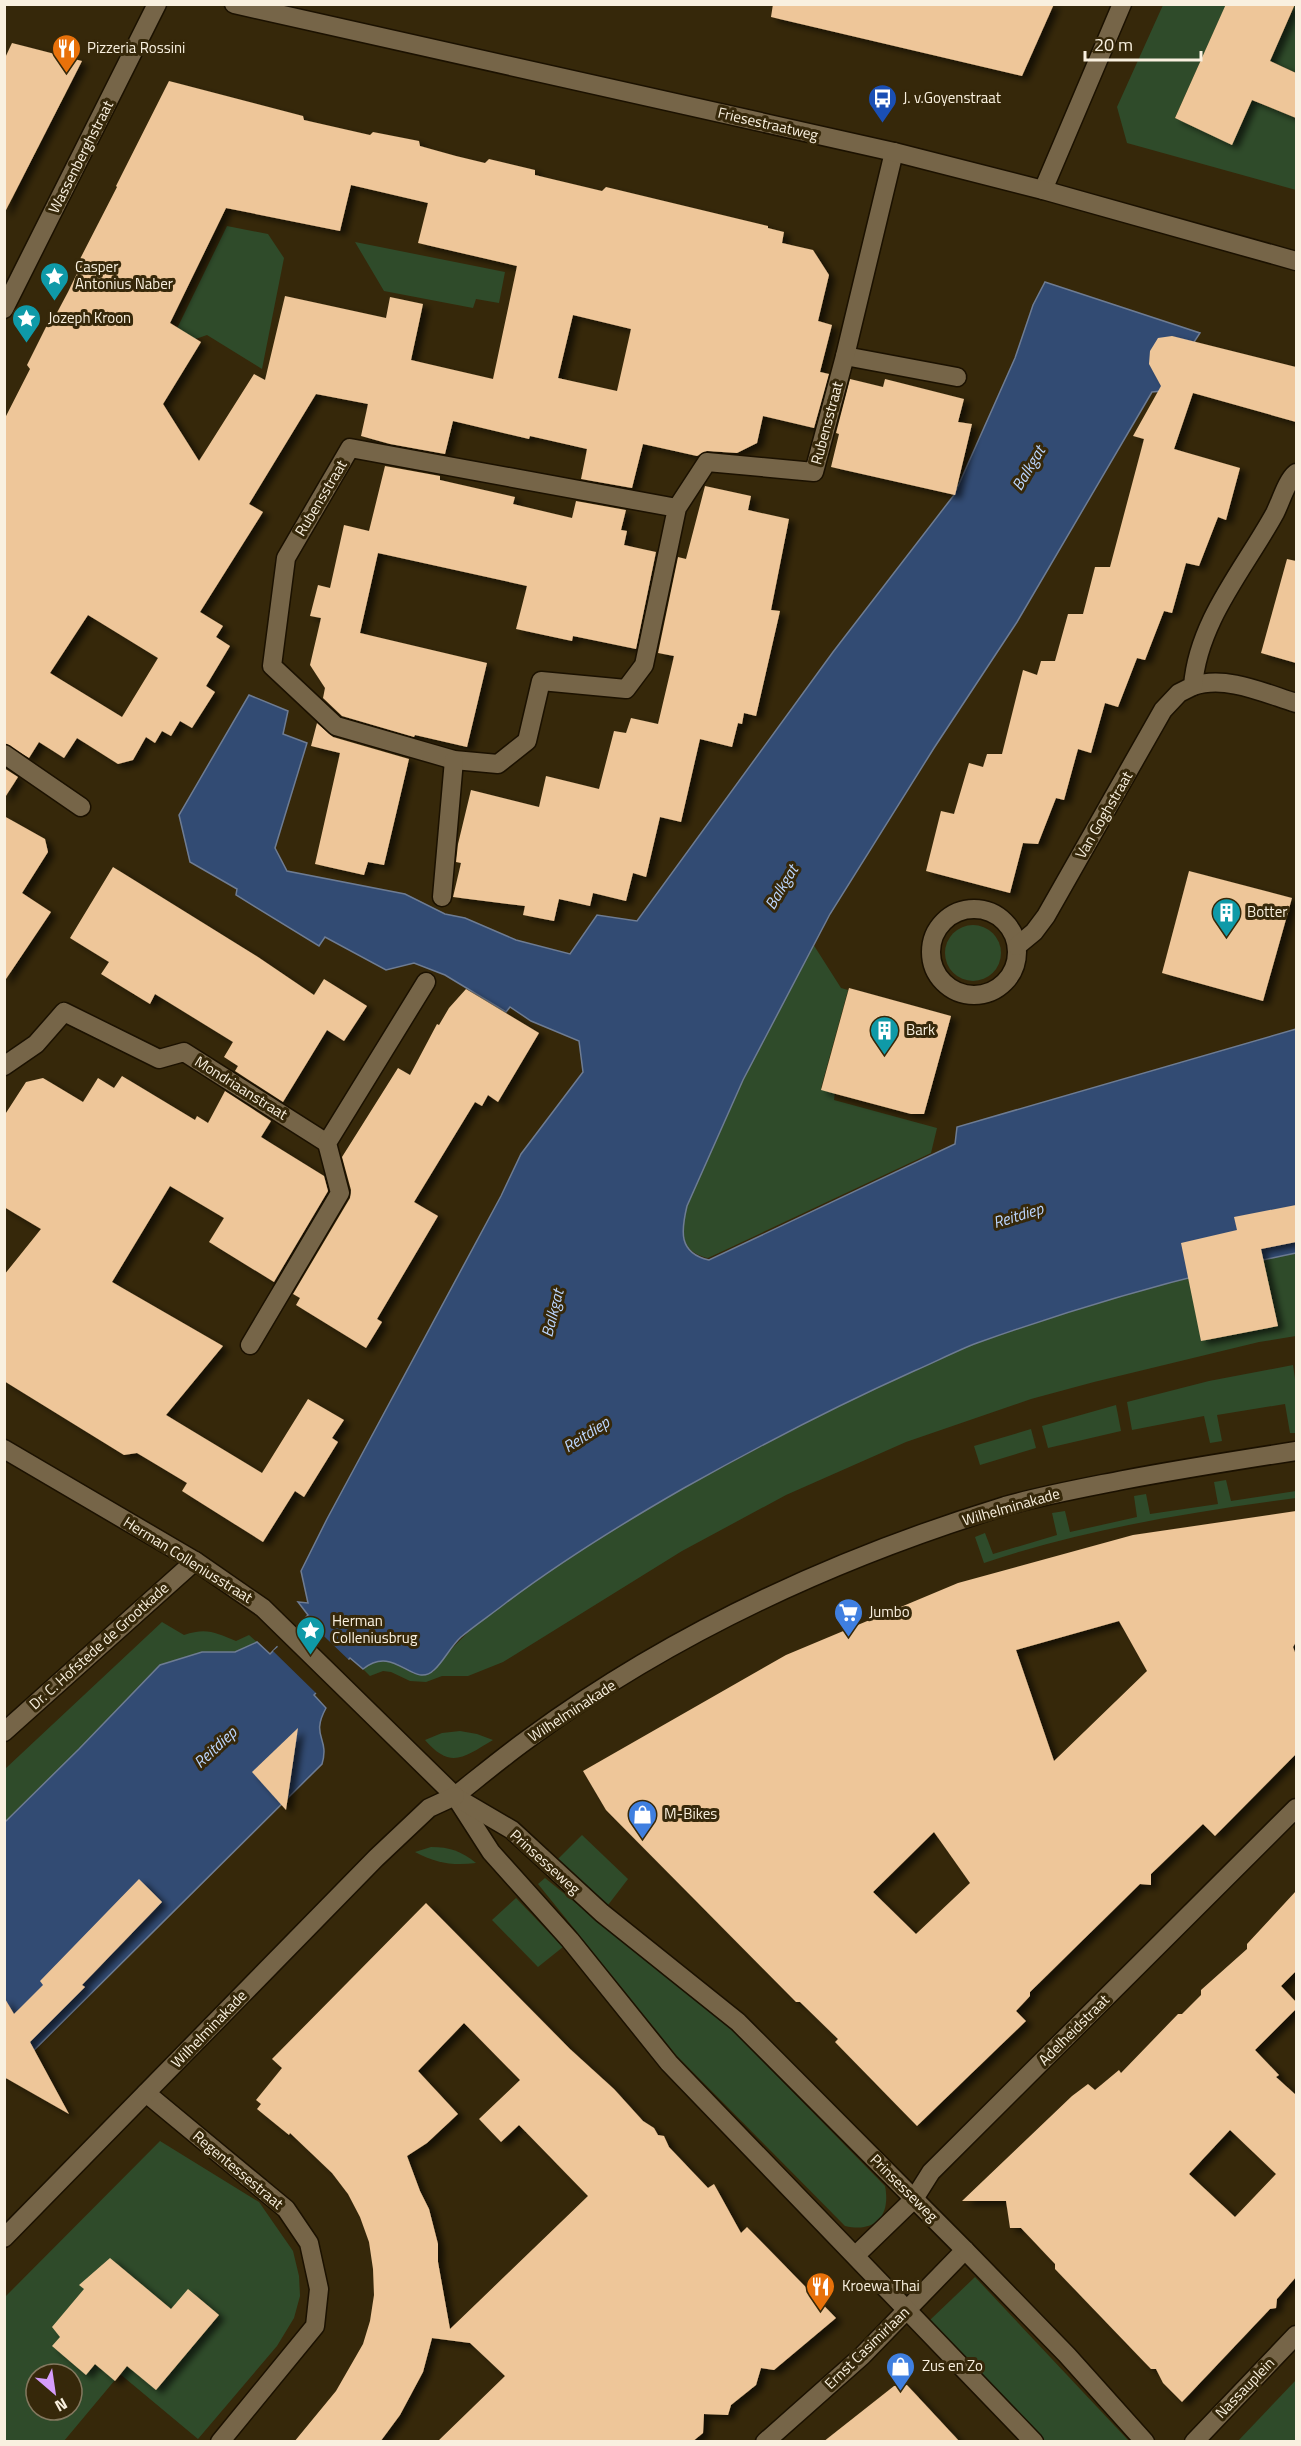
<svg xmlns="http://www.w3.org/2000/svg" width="1301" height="2446" font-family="'Titillium Web',sans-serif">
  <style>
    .green { fill: #2f4b2a; fill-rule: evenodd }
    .water { fill: #324b73; stroke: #6e7c93; stroke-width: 1.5 }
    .pier { fill: #36280a }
    .building { fill: #eec699; fill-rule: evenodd; filter: url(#shadow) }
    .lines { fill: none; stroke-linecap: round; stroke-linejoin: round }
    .street-casing { stroke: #1b1100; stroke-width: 21 }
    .secondary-casing { stroke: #1b1100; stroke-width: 21 }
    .street { stroke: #766548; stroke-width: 18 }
    .secondary { stroke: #766548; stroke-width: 18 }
    .labels { text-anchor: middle; stroke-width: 6; stroke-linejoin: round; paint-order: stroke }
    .poi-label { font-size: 15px; fill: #f9f0df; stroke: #36280a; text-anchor: start }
    .street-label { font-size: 15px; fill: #f9f0df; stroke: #36280a }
    .water-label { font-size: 16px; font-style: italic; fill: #bcd6fe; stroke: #36280a }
  </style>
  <defs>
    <filter id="shadow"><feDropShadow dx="6" dy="4" stdDeviation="3" flood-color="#0009"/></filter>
  </defs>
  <rect width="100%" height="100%" fill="#36280a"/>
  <g class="green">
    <polygon points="1163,5 1226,5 1175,118 1232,144 1252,100 1296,118 1296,190 1127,143 1117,107"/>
    <polygon points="1295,5 1296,5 1296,73 1270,61"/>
    <polygon points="227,226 268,234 284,258 262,369 207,335 167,349"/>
    <polygon points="355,242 505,272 499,303 476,299 473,308 384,291"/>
    <circle cx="973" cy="953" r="28"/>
    <path d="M813 944 841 988 848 990 821 1088 835 1092 834 1100 937 1128 931 1153 708 1258C678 1251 681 1229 687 1204L743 1078Z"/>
    <path d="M1296 1253V1336L1259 1342 1094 1382 1031 1399 906 1442 786 1495 682 1551 503 1662 468 1676H442L426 1682 410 1681 391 1672 383 1671 370 1676 363 1669C382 1654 396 1663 414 1674L433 1672C470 1619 534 1581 588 1546 663 1497 742 1456 822 1415 872 1390 924 1362 977 1343 1081 1306 1188 1275 1296 1253Z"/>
    <polygon points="1293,1365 1296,1386 1296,1433 1290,1433 1285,1404 1217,1415 1222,1441 1210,1443 1204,1416 1132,1430 1127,1402 1209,1381"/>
    <polygon points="1116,1405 1121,1431 1048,1448 1042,1426"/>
    <polygon points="1031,1429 1036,1448 980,1465 974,1446"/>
    <path d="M1226 1480 1231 1501 1296 1491V1498C1191 1512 1085 1529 984 1563L975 1537 985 1533 993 1554 1057 1535 1052 1513 1065 1511 1070 1532 1137 1517 1134 1496 1146 1494 1150 1514 1218 1504 1214 1482Z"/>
    <path d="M162 1622 184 1635C207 1627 216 1633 236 1641L249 1635 257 1642 235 1652H202L79 1749 5 1822V1769Z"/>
    <path d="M460 1731 477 1734 493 1740C464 1757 451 1770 425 1740L442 1733Z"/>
    <polygon points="582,1835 628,1879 608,1905 589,1890 558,1859"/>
    <path d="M431 1847C450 1847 461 1851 476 1863 453 1866 436 1863 415 1852Z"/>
    <path d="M545 1878 731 2029 885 2186C891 2216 875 2233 845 2226L677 2056 538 1884Z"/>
    <polygon points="516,1898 563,1947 538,1967 492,1920"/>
    <path d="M160 2141 259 2202 293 2251 299 2276 300 2296 294 2318 277 2346 198 2439 120 2374 64 2441 5 2442V2297ZM36 2374H72V2410H36Z"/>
    <polygon points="975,2277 1129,2441 1045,2441 930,2320"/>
    <polygon points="1296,2380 1296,2441 1238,2441"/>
  </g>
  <path class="water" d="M1045 282 1200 333 1162 391 1152 392 1017 622 934 748 830 914 743 1080 687 1206C681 1231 678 1253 709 1260L955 1144 957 1127 1296 1029V1253C1188 1275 1081 1306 977 1343 956 1351 935 1362 914 1371 836 1406 759 1446 684 1488 623 1523 563 1560 507 1602 492 1614 475 1625 461 1637 450 1647 444 1661 434 1670 413 1690 395 1643 363 1669L350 1658 314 1695 326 1708C310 1737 330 1737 322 1764L5 2079V1822L79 1749 160 1665 202 1652H235L257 1642 270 1654 308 1615 298 1602 308 1603 301 1571 327 1519 501 1196 521 1154 583 1072 579 1041 531 1021 510 1007 506 1012 445 975 414 963 386 970 325 937 319 946 236 895 237 889 190 862 179 815 249 695 288 711 283 734 307 743 275 848 287 871 405 894 445 914 465 918 516 940 570 954 597 915 637 921 833 652 954 495 1015 358 1033 305Z"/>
  <polygon class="pier" points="305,1618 351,1662 318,1695 273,1651 278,1647 276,1644 299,1621 301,1623"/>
  <g class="building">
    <polygon points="773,4 1054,4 1022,76 771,17"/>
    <polygon points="1226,4 1295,4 1270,61 1296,73 1296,118 1252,100 1232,145 1175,118"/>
    <polygon points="12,43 82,61 4,214 4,60"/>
    <path d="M169 81 303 116 304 120 370 135 373 132 419 141 420 146 456 156 485 163 489 159 535 170V175L602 191 606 187 768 226V228L784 232 782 243 813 250 829 275 818 321 832 325 820 372 829 374 814 428 763 416 757 443 737 453 707 451 697 456 643 444 632 488 581 479 587 449 530 436 529 439 453 421 445 454 390 444 361 436 368 404 316 394 249 504 263 512 200 612 223 626 216 637 230 646 206 686 215 692 192 728 180 721 171 736 162 731 155 743 146 737 133 760 118 764 77 738 64 758 39 742 29 758 4 743V420L30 369 27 365 47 325 51 324 68 292 82 263 80 259 117 187 116 186ZM351 185 428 203 418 243 517 266 493 379 411 360 423 304 390 297 386 318 285 296 265 380 254 374 199 461 163 404 201 342 170 323 226 208 340 231ZM573 315 631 329 617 391 558 378ZM88 615 158 658 122 717 50 673Z"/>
    <polygon points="1172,336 1296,367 1296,422 1193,393 1174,449 1240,468 1226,520 1218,517 1199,566 1186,563 1172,613 1164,611 1145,660 1137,658 1118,707 1105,703 1091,753 1078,749 1064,800 1056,798 1038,844 1023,843 1010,893 926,871 941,811 954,814 969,763 983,767 987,754 1002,754 1023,670 1037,675 1041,661 1055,661 1068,614 1083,614 1095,567 1110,567 1144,439 1133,436 1161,386 1149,364 1150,351 1158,338"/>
    <polygon points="850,379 883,387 885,379 964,399 958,422 972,424 955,495 831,467 839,434 836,433"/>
    <polygon points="385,466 440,476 440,480 515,497 513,504 572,518 576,501 626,510 621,530 627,531 624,545 656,552 636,649 573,636 572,641 516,629 527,586 378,553 360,633 487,663 467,747 415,735 414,737 342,716 323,698 325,688 310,665 321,618 310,616 318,585 330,588 344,525 369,531"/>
    <polygon points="705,486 751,496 748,510 789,519 771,610 780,611 756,716 744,713 742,724 738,723 732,747 700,739 681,822 660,817 646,877 633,873 626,901 593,893 590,906 559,899 554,921 523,915 525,906 453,897 461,863 456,862 458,844 471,790 539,807 546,776 599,789 614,731 626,733 631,718 658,724 674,656 658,653 678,557 686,559"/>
    <polygon points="1287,559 1296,561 1296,663 1261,653"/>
    <polygon points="317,723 333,737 409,759 384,865 368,862 364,875 315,864 340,753 311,746"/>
    <polygon points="4,768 18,777 4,799"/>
    <polygon points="4,816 45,839 48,852 22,893 51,912 4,982"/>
    <polygon points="113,867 258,957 314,995 324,979 367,1006 344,1041 327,1030 283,1102 235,1071 238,1066 224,1057 233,1042 155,994 150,1004 101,974 109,962 70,938"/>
    <polygon points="1189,871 1292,898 1263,1001 1162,973"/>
    <polygon points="849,988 951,1016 924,1114 911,1114 821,1090"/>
    <polygon points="466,989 539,1033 498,1102 488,1095 482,1106 475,1102 414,1202 438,1216 377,1319 382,1322 366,1348 296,1305 300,1298 293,1294 350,1198 351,1190 342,1157 398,1068 410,1075 437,1024 439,1025 449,1008"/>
    <polygon points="122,1076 195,1120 197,1116 208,1123 225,1091 271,1121 261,1137 324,1176 328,1191 274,1282 209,1242 224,1218 170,1186 112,1282 223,1346 166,1415 262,1473 308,1399 344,1420 332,1438 338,1442 304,1497 295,1491 263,1542 182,1491 187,1483 137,1453 124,1455 4,1381 4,1275 41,1229 4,1207 4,1116 26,1082 43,1078 83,1102 98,1078 114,1088"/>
    <polygon points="1296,1205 1296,1242 1261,1249 1278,1326 1201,1341 1181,1243 1237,1230 1234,1217"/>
    <path d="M1296 1511V1642L1293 1647 1296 1655V1754L1215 1836 1203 1824 1151 1874V1885L1140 1884 1030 1992V1996L1016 2011 1026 2021 917 2126 835 2042 838 2039 800 2002H796L606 1810 583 1771 786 1655 958 1583 1133 1535ZM1119 1621 1147 1671 1054 1761 1016 1650ZM934 1832 970 1883 916 1934 873 1892Z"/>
    <polygon points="298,1728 286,1810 252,1772"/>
    <polygon points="139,1879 162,1902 82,1985 85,1987 30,2042 69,2114 4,2077 4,1997 14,2014 43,1985 40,1981"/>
    <path d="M1296 1891V1971L1281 1986 1296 2002V2009L1255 2050 1279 2075 1276 2077 1296 2095V2277L1277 2299 1276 2308 1270 2309 1182 2402 1163 2383 1156 2369H1151L1055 2269V2264L1021 2228H1010L1006 2201H962L1072 2096 1088 2084 1095 2090 1119 2070 1121 2073 1178 2014H1182L1201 1995V1990L1247 1949V1944ZM1230 2130 1276 2174 1235 2217 1189 2174Z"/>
    <path d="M426 1903 570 2049 614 2089 643 2121 654 2128 658 2135 664 2136 669 2147 708 2188 714 2184 741 2233 747 2227 836 2318 774 2370 761 2368 756 2385 731 2405 728 2415 704 2414 703 2433 692 2442H437L505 2376 470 2343 432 2338 423 2372 400 2415 380 2442H294L336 2391 363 2344 370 2321 374 2295 373 2269 369 2242 360 2217 348 2194 332 2173 290 2133 289 2135 257 2109 261 2104 256 2100 282 2068 272 2059ZM464 2023 520 2080 479 2119 501 2142 519 2125 588 2196 450 2329 438 2262V2244L429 2209 420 2191 407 2156 427 2143 458 2114 418 2071Z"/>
    <polygon points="110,2258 171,2309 188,2289 219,2315 156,2390 127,2366 115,2381 95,2364 86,2375 52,2346 60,2337 52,2327 84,2289 79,2285"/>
    <polygon points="907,2385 960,2442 823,2442 894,2386"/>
  </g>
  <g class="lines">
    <defs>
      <g id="street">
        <polyline points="1043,190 1122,4"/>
        <polyline points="4,309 157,4"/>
        <polyline points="845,356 957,377"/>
        <polyline points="677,508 644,665 626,689 541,681 527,741 498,764 454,760 336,726 272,666 286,558 350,448 677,508 707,462 814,472 845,356 894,152"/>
        <path d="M1193 686C1226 675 1264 693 1296 703"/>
        <polyline points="4,754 81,807"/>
        <polyline points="442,897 454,760"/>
        <circle cx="974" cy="952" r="43"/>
        <path d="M1017 946 1034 932 1046 916 1163 710 1179 693 1193 686C1198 621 1245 568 1275 513 1281 501 1287 480 1296 473"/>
        <polyline points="4,1066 36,1044 64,1012 159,1059 184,1052 327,1143"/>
        <polyline points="250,1345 340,1193 327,1143 426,982"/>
        <polyline points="4,1732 195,1561"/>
        <path d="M455 1796C479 1777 503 1757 528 1739 671 1634 836 1558 1005 1506 1044 1495 1083 1488 1123 1480 1181 1469 1238 1460 1296 1451"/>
        <polyline points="146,2093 286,2209 309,2243 319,2289 315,2326 220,2442"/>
        <polyline points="856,2255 914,2199 931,2172 1296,1808"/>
        <polyline points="765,2442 862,2356 965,2250"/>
        <polyline points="1194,2442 1296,2335"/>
      </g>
      <g id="secondary">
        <polyline points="234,4 894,152 1043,190 1296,261"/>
        <polyline points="4,1449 195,1561 263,1608 455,1796 491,1852 570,1940 669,2063 1034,2442"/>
        <polyline points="459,1799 512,1830 602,1913 738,2022 965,2250 1067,2355 1145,2442"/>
        <polyline points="4,2238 376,1858 429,1808 455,1796"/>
      </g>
    </defs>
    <use href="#street" class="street-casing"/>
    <use href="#secondary" class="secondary-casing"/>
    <use href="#street" class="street"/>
    <use href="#secondary" class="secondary"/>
  </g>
  <defs>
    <symbol id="restaurant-pin" viewBox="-11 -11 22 30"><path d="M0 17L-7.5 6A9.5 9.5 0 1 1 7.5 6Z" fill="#e8710a" stroke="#36280a"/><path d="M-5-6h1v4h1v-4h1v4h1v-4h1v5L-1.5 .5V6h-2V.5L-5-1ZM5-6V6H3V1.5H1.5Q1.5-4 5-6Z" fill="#fff"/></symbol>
    <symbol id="bus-pin" viewBox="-11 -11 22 30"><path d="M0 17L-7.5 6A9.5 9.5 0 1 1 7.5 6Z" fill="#1a4fb4" stroke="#36280a"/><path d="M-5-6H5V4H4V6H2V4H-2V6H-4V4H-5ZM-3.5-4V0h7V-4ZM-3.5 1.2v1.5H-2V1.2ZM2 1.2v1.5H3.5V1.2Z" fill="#fff"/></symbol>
    <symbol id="sight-pin" viewBox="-11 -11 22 30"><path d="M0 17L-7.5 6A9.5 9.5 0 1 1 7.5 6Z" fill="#0f9aa8" stroke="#36280a"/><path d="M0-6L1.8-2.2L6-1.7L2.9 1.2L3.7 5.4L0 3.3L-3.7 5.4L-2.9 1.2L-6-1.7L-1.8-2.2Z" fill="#fff"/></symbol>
    <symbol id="building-pin" viewBox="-11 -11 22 30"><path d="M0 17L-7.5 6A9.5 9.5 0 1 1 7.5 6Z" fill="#0f9aa8" stroke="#36280a"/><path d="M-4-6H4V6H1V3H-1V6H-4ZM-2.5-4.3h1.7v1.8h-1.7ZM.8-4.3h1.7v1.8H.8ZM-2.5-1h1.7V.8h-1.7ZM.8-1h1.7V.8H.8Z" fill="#fff"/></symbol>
    <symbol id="supermarket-pin" viewBox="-11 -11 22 30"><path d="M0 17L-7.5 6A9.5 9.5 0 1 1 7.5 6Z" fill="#3f7fe0" stroke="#36280a"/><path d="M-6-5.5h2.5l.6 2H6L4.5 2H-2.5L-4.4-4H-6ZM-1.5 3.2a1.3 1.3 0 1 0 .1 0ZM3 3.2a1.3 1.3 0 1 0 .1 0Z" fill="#fff"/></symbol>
    <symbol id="shop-pin" viewBox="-11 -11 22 30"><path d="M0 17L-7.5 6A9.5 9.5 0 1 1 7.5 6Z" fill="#3f7fe0" stroke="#36280a"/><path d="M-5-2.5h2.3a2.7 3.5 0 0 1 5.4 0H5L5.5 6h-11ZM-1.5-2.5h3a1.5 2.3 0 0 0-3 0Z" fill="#fff"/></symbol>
  </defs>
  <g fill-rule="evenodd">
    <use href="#restaurant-pin" x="50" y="32" width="33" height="45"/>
    <use href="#bus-pin" x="866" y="82" width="33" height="45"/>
    <use href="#sight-pin" x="38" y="260" width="33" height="45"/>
    <use href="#sight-pin" x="10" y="302" width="33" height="45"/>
    <use href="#building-pin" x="1210" y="896" width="33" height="45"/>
    <use href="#building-pin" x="868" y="1014" width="33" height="45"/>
    <use href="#supermarket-pin" x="832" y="1596" width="33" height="45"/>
    <use href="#sight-pin" x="294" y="1614" width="33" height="45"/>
    <use href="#shop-pin" x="626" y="1798" width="33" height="45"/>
    <use href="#restaurant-pin" x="804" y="2270" width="33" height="45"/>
    <use href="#shop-pin" x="884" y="2350" width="33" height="45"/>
  </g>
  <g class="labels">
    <g class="poi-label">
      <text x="87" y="53">Pizzeria Rossini</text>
      <text x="903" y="103">J. v.Goyenstraat</text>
      <text x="75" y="272">Casper<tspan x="75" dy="17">Antonius Naber</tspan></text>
      <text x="48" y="323">Jozeph Kroon</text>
      <text x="1247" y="917">Botter</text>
      <text x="906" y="1035">Bark</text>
      <text x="869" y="1617">Jumbo</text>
      <text x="332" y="1626">Herman<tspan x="332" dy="17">Colleniusbrug</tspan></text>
      <text x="664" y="1819">M-Bikes</text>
      <text x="842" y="2291">Kroewa Thai</text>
      <text x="922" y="2371">Zus en Zo</text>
    </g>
    <g class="street-label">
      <text transform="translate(768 124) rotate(13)" y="5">Friesestraatweg</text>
      <text transform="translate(81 157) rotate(-63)" y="5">Wassenberghstraat</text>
      <text transform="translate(827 423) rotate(-75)" y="5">Rubensstraat</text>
      <text transform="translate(321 498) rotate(-59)" y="5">Rubensstraat</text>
      <text transform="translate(1104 815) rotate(-60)" y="5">Van Goghstraat</text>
      <text transform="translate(241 1088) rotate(32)" y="5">Mondriaanstraat</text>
      <text transform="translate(1011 1507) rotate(-16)" y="5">Wilhelminakade</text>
      <text transform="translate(188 1560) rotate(32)" y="5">Herman Colleniusstraat</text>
      <text transform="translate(99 1646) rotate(-42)" y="5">Dr. C. Hofstede de Grootkade</text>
      <text transform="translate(572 1711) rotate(-33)" y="5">Wilhelminakade</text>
      <text transform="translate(545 1862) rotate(42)" y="5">Prinsesseweg</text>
      <text transform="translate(209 2029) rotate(-46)" y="5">Wilhelminakade</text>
      <text transform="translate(1074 2030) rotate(-45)" y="5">Adelheidstraat</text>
      <text transform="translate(238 2170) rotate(40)" y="5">Regentessestraat</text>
      <text transform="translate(904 2188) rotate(45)" y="5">Prinsesseweg</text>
      <text transform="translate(867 2348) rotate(-44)" y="5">Ernst Casimirlaan</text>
      <text transform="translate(1245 2388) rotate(-46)" y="5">Nassauplein</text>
    </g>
    <g class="water-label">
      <text transform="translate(1028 468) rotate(-59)" y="6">Balkgat</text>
      <text transform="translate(781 887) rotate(-59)" y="6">Balkgat</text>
      <text transform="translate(1018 1215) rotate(-17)" y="6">Reitdiep</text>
      <text transform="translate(552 1313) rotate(-76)" y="6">Balkgat</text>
      <text transform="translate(586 1434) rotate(-33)" y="6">Reitdiep</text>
      <text transform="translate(215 1747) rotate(-43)" y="6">Reitdiep</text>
    </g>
  </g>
  <rect width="1301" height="2446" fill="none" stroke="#f9f0df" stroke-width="12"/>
  <g transform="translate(54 2392) rotate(151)"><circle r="28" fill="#36280a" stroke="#84785f" stroke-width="1.5"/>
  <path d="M0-4.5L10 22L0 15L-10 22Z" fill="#d59cfb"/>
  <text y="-9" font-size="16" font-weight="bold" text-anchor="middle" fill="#f9f0df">N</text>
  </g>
  <path d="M1085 51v9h116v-9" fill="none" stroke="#f9f0df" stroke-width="3"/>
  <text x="1094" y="51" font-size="18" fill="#f9f0df" stroke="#36280a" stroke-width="4.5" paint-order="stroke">20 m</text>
</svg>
